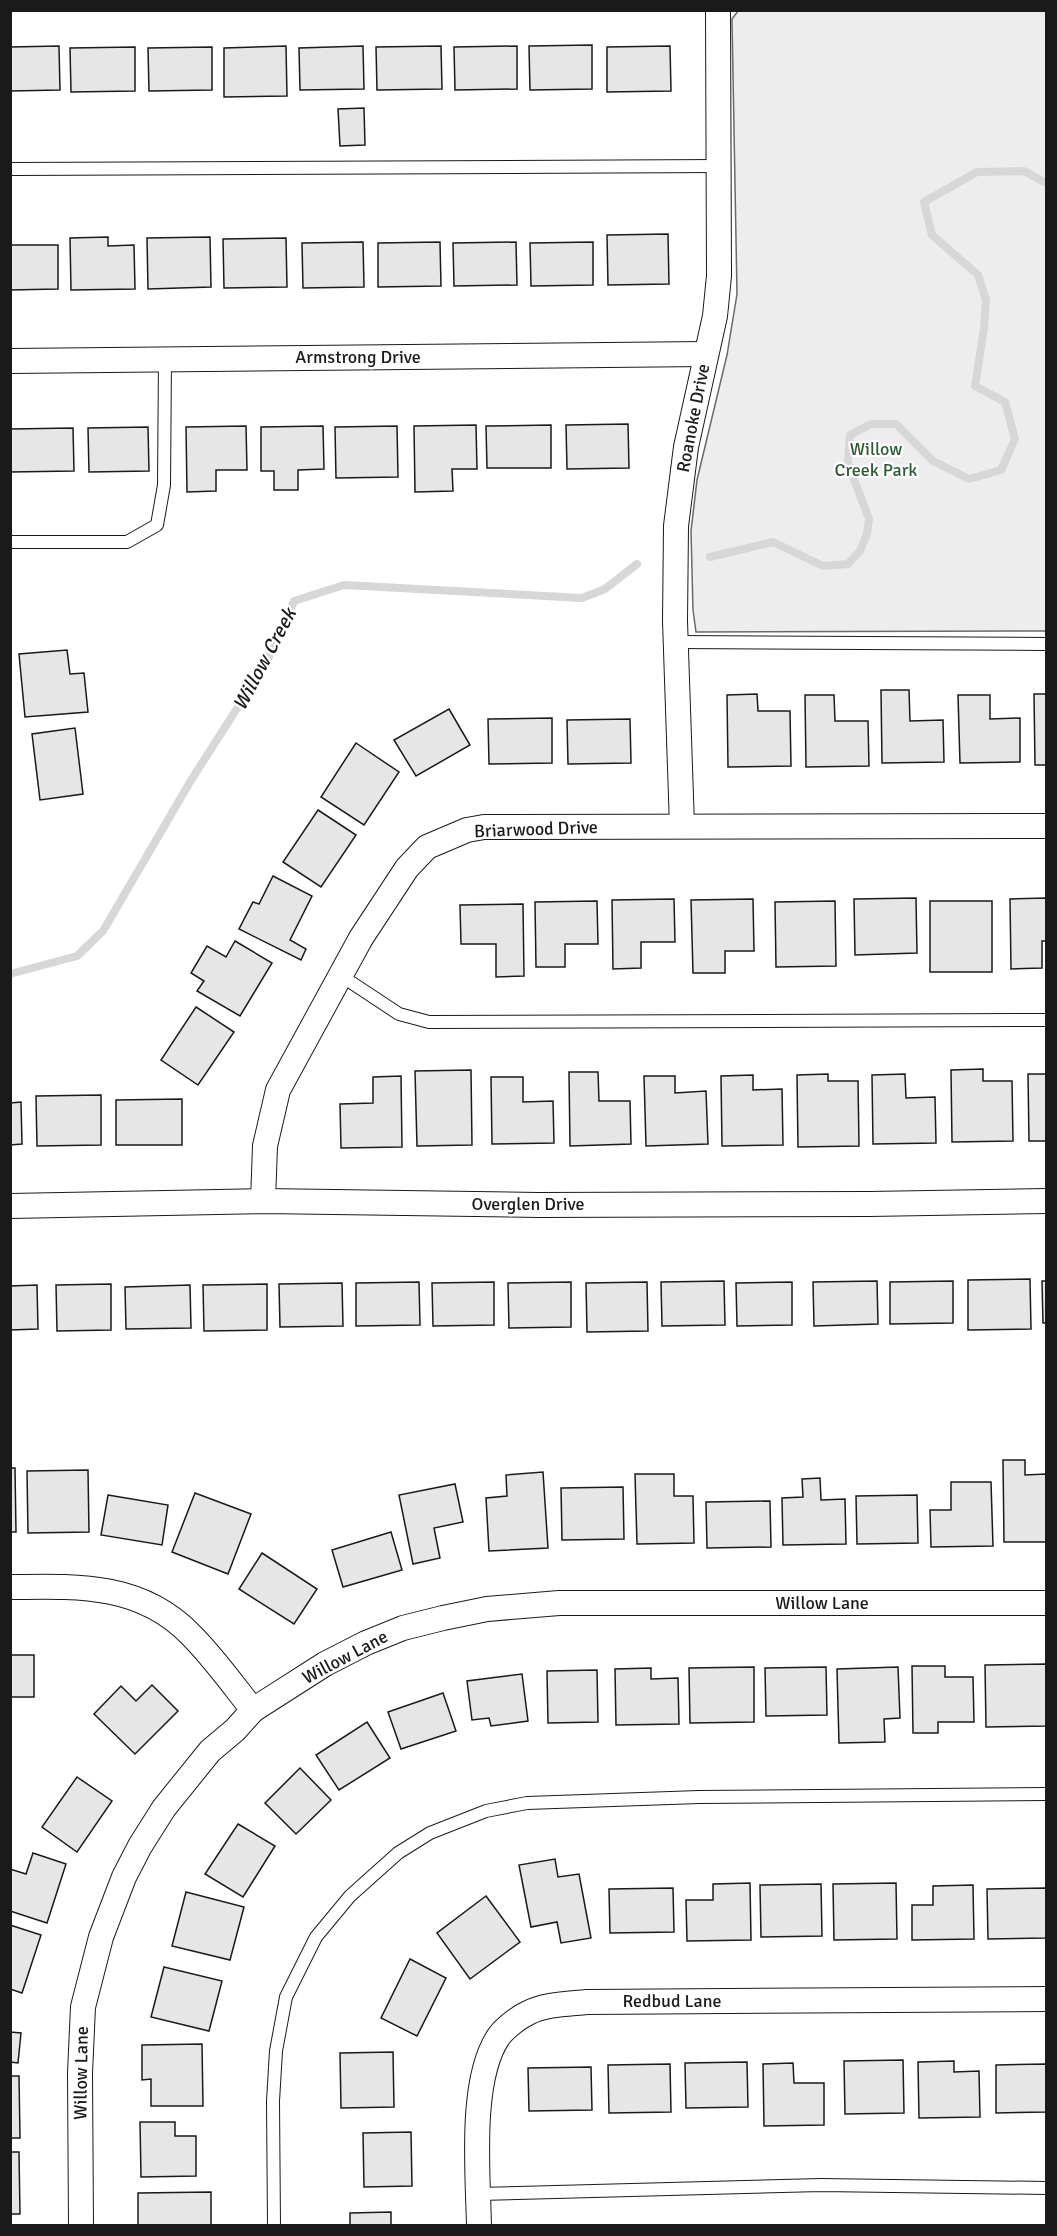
<svg xmlns="http://www.w3.org/2000/svg" width="1057" height="2236" font-family="Signika,sans-serif">
  <style>
    .built { fill: #ededed; stroke: #6a6a6a; stroke-width: 1.5 }
    .lines { fill: none; stroke-linecap: round; stroke-linejoin: round }
    .stream { stroke: #d7d7d7; stroke-width: 8 }
    .building { fill: #e6e6e6; stroke: #1a1a1a; stroke-width: 1.5 }
    .service-casing { stroke: #1a1a1a; stroke-width: 14 }
    .minor-casing { stroke: #1a1a1a; stroke-width: 26 }
    .service { stroke: #fff; stroke-width: 12 }
    .minor { stroke: #fff; stroke-width: 24 }
    .labels { text-anchor: middle; stroke-width: 4.5; stroke-linejoin: round; paint-order: stroke }
    .street-label { font-size: 18px; fill: #1a1a1a; stroke: #fff }
    .park-label { font-size: 18px; fill: #2b5a34; stroke: #fff }
    .water-label { font-size: 20px; font-style: italic; fill: #1a1a1a; stroke: #fff }
  </style>
  <rect width="100%" height="100%" fill="#fff"/>
  <polygon class="built" points="738,11 1046,11 1046,631 696,632 693,610 691,531 697,480 727,355 737,294 732,19"/>
  <g class="lines">
    <g class="stream">
      <polyline points="710,557 773,542 823,566 848,564 860,551 867,534 869,519 848,463 850,435 871,424 896,424 933,461 969,479 1001,470 1015,439 1005,402 975,386 984,328 986,300 978,275 932,235 924,202 977,172 1024,171 1046,183"/>
      <polyline points="10,974 77,956 103,931 190,782 266,663 294,601 344,585 582,598 605,589 637,564"/>
    </g>
  </g>
  <g class="building">
    <polygon points="592,45 592,89 530,90 529,46"/>
    <polygon points="59,46 60,90 10,91 10,47"/>
    <polygon points="286,46 287,96 224,97 224,48"/>
    <polygon points="363,46 364,89 300,90 299,48"/>
    <polygon points="441,46 442,89 377,90 376,47"/>
    <polygon points="517,46 517,89 455,90 454,47"/>
    <polygon points="670,46 671,91 607,92 607,47"/>
    <polygon points="135,47 135,91 71,92 70,48"/>
    <polygon points="212,47 212,90 149,91 148,48"/>
    <polygon points="364,108 365,145 340,146 338,109"/>
    <polygon points="668,234 669,284 608,285 607,235"/>
    <polygon points="108,237 108,246 134,245 135,289 71,290 70,238"/>
    <polygon points="210,237 211,287 148,289 147,238"/>
    <polygon points="286,238 287,287 224,288 223,239"/>
    <polygon points="363,242 364,287 303,288 302,243"/>
    <polygon points="440,242 441,286 378,287 378,243"/>
    <polygon points="516,242 517,285 454,286 453,243"/>
    <polygon points="593,242 593,285 531,286 530,243"/>
    <polygon points="10,245 58,245 58,289 10,290"/>
    <polygon points="628,424 629,468 567,469 566,425"/>
    <polygon points="476,425 477,469 452,469 453,491 415,492 414,426"/>
    <polygon points="551,425 551,468 487,468 486,426"/>
    <polygon points="246,426 247,470 216,470 216,491 187,492 186,427"/>
    <polygon points="323,426 324,469 298,470 298,490 274,490 274,471 261,471 261,427"/>
    <polygon points="397,426 398,477 336,478 335,427"/>
    <polygon points="148,427 149,471 89,472 88,428"/>
    <polygon points="73,428 74,471 10,472 10,429"/>
    <polygon points="67,650 70,674 84,673 88,712 25,717 19,654"/>
    <polygon points="881,690 909,690 910,721 943,720 944,762 882,763"/>
    <polygon points="757,694 758,711 790,711 791,766 728,767 727,695"/>
    <polygon points="1034,694 1046,694 1046,765 1035,765"/>
    <polygon points="805,695 834,695 835,721 868,721 869,766 806,767"/>
    <polygon points="958,695 990,695 990,719 1020,718 1020,762 960,763"/>
    <polygon points="449,709 470,745 416,776 394,740"/>
    <polygon points="552,718 552,763 489,764 488,719"/>
    <polygon points="630,719 631,763 568,764 567,720"/>
    <polygon points="75,728 83,794 40,800 32,734"/>
    <polygon points="356,743 399,772 364,825 321,797"/>
    <polygon points="318,810 356,835 321,887 283,862"/>
    <polygon points="273,876 312,896 290,940 306,949 301,960 239,929 253,902 259,904"/>
    <polygon points="916,898 917,953 855,955 854,899"/>
    <polygon points="1046,898 1046,941 1042,941 1042,968 1011,969 1010,899"/>
    <polygon points="674,899 675,942 641,942 641,968 613,969 612,900"/>
    <polygon points="753,899 754,951 725,951 725,973 693,973 691,900"/>
    <polygon points="597,901 598,944 565,944 565,967 536,967 535,902"/>
    <polygon points="835,901 836,966 776,967 775,902"/>
    <rect x="930" y="901" width="62" height="71"/>
    <polygon points="523,904 524,976 496,977 496,944 461,944 460,905"/>
    <polygon points="235,941 272,963 240,1016 197,991 204,981 191,973 207,946 226,957"/>
    <polygon points="196,1007 234,1032 198,1085 161,1060"/>
    <polygon points="983,1069 983,1081 1012,1081 1013,1141 952,1142 951,1070"/>
    <polygon points="471,1070 472,1145 417,1146 415,1071"/>
    <polygon points="569,1072 598,1072 599,1101 630,1101 631,1144 570,1146"/>
    <polygon points="828,1074 828,1081 858,1081 859,1146 798,1147 797,1075"/>
    <polygon points="905,1074 906,1098 935,1097 936,1143 873,1144 872,1075"/>
    <polygon points="1028,1074 1046,1074 1046,1141 1029,1141"/>
    <polygon points="753,1075 753,1090 782,1089 783,1145 722,1146 721,1076"/>
    <polygon points="401,1076 402,1147 341,1148 340,1104 373,1103 373,1077"/>
    <polygon points="644,1076 675,1076 675,1093 706,1091 708,1144 646,1146"/>
    <polygon points="491,1077 523,1077 523,1102 553,1101 554,1143 492,1144"/>
    <polygon points="101,1095 101,1145 37,1146 36,1096"/>
    <polygon points="182,1099 182,1145 116,1145 116,1100"/>
    <polygon points="21,1102 22,1144 10,1145 10,1103"/>
    <polygon points="1030,1279 1031,1329 968,1330 968,1280"/>
    <polygon points="724,1281 725,1325 662,1326 661,1282"/>
    <polygon points="877,1281 878,1324 814,1326 813,1282"/>
    <polygon points="953,1281 953,1323 890,1324 890,1282"/>
    <polygon points="1042,1281 1046,1281 1046,1323 1043,1323"/>
    <polygon points="419,1282 420,1325 356,1326 356,1283"/>
    <polygon points="494,1282 494,1325 433,1326 432,1283"/>
    <polygon points="571,1282 571,1327 509,1328 508,1283"/>
    <polygon points="647,1282 648,1331 587,1332 586,1283"/>
    <polygon points="792,1282 792,1325 737,1326 736,1283"/>
    <polygon points="342,1283 343,1326 280,1327 279,1284"/>
    <polygon points="111,1284 111,1330 57,1331 56,1285"/>
    <polygon points="267,1284 267,1330 204,1331 203,1285"/>
    <polygon points="37,1285 38,1329 10,1330 10,1286"/>
    <polygon points="190,1285 191,1328 126,1329 125,1287"/>
    <polygon points="1003,1460 1025,1460 1025,1475 1046,1474 1046,1542 1004,1542"/>
    <polygon points="10,1468 15,1468 16,1532 10,1532"/>
    <polygon points="88,1470 89,1532 28,1533 27,1471"/>
    <polygon points="543,1472 548,1548 489,1551 486,1498 507,1496 506,1475"/>
    <polygon points="635,1474 674,1474 674,1496 693,1496 694,1543 637,1544"/>
    <polygon points="820,1478 821,1500 845,1499 846,1544 783,1545 782,1498 803,1497 802,1479"/>
    <polygon points="951,1482 991,1482 993,1546 931,1547 930,1510 951,1510"/>
    <polygon points="455,1484 463,1522 434,1528 440,1558 413,1564 399,1495"/>
    <polygon points="623,1487 624,1539 562,1540 561,1488"/>
    <polygon points="195,1493 251,1514 228,1574 172,1552"/>
    <polygon points="108,1495 168,1505 162,1545 101,1535"/>
    <polygon points="917,1495 918,1543 857,1544 856,1496"/>
    <polygon points="770,1501 771,1547 707,1548 706,1502"/>
    <polygon points="391,1532 402,1570 343,1587 332,1550"/>
    <polygon points="262,1553 317,1589 294,1624 239,1589"/>
    <rect x="10" y="1655" width="24" height="42"/>
    <polygon points="1046,1664 1046,1726 986,1727 985,1665"/>
    <polygon points="912,1666 945,1666 945,1677 973,1677 974,1722 938,1722 938,1733 913,1733"/>
    <polygon points="754,1667 754,1722 690,1723 689,1668"/>
    <polygon points="826,1667 827,1715 766,1716 765,1668"/>
    <polygon points="898,1667 900,1718 884,1719 885,1742 839,1743 837,1669"/>
    <polygon points="651,1668 651,1679 678,1678 679,1724 616,1725 615,1669"/>
    <polygon points="597,1670 598,1722 548,1723 547,1671"/>
    <polygon points="522,1674 528,1721 491,1726 489,1718 472,1720 467,1681"/>
    <polygon points="152,1685 178,1711 135,1754 94,1714 121,1686 136,1701"/>
    <polygon points="443,1693 456,1731 401,1749 388,1712"/>
    <polygon points="367,1722 390,1758 339,1790 316,1755"/>
    <polygon points="300,1768 331,1800 296,1834 265,1803"/>
    <polygon points="77,1777 112,1801 77,1852 42,1827"/>
    <polygon points="238,1824 275,1846 243,1897 205,1874"/>
    <polygon points="33,1853 66,1864 47,1923 10,1911 10,1869 26,1874"/>
    <polygon points="555,1859 558,1877 579,1874 591,1938 561,1943 557,1922 531,1927 519,1865"/>
    <polygon points="750,1883 751,1940 687,1941 686,1900 713,1900 713,1884"/>
    <polygon points="896,1883 897,1939 834,1940 833,1884"/>
    <polygon points="821,1884 822,1936 761,1937 760,1885"/>
    <polygon points="973,1885 974,1939 912,1940 912,1905 933,1905 933,1886"/>
    <polygon points="673,1888 674,1932 610,1933 609,1889"/>
    <polygon points="1046,1888 1046,1938 988,1939 987,1889"/>
    <polygon points="186,1892 244,1907 230,1960 172,1946"/>
    <polygon points="486,1896 520,1942 470,1979 437,1933"/>
    <polygon points="10,1925 41,1935 22,1993 10,1989"/>
    <polygon points="410,1959 446,1978 417,2036 381,2018"/>
    <polygon points="164,1967 222,1981 209,2031 151,2017"/>
    <polygon points="10,2032 21,2033 18,2063 10,2062"/>
    <polygon points="202,2044 203,2106 151,2106 151,2079 142,2080 142,2045"/>
    <polygon points="393,2052 394,2107 341,2108 340,2053"/>
    <polygon points="903,2060 904,2113 845,2114 844,2061"/>
    <polygon points="954,2061 954,2072 979,2071 980,2117 919,2118 918,2062"/>
    <polygon points="747,2062 748,2107 686,2108 685,2063"/>
    <polygon points="793,2063 794,2083 824,2083 824,2125 764,2126 763,2064"/>
    <polygon points="670,2064 671,2112 609,2113 608,2065"/>
    <polygon points="1046,2064 1046,2112 996,2113 996,2065"/>
    <polygon points="591,2067 592,2110 529,2111 528,2068"/>
    <polygon points="10,2076 19,2076 20,2138 10,2138"/>
    <polygon points="140,2122 175,2122 175,2136 196,2136 196,2176 141,2177"/>
    <polygon points="411,2132 412,2186 364,2187 363,2133"/>
    <polygon points="10,2152 19,2152 20,2214 10,2214"/>
    <polygon points="211,2192 211,2226 138,2225 138,2193"/>
    <polygon points="391,2212 391,2226 350,2226 350,2213"/>
  </g>
  <g class="lines">
    <defs>
      <g id="service">
        <polyline points="10,169 719,166"/>
        <polyline points="10,542 127,542 157,525 164,485 165,358"/>
        <polyline points="676,642 1046,644"/>
        <polyline points="340,975 399,1014 429,1022 1046,1020"/>
        <polyline points="478,2194 821,2185 1046,2188"/>
        <polyline points="274,2226 273,2101 276,2051 286,1997 316,1937 350,1896 398,1853 430,1833 486,1811 527,1803 699,1797 1046,1794"/>
      </g>
      <g id="minor">
        <polyline points="10,361 706,354"/>
        <polyline points="682,826 675,621 676,526 686,447 715,316 719,276 718,10"/>
        <polyline points="263,1201 265,1146 278,1090 361,938 407,868 427,847 467,830 484,827 1046,826"/>
        <polyline points="10,1206 263,1201 538,1205 869,1204 1046,1201"/>
        <path d="M10 1587C77 1586 141 1583 191 1635 214 1658 233 1685 253 1710"/>
        <polyline points="81,2226 80,2073 83,2007 101,1937 124,1877 140,1846 164,1808 210,1751 235,1730 253,1710 325,1664 366,1643 403,1628 443,1618 487,1609 559,1603 1046,1603"/>
        <path d="M479 2226C478 2174 469 2079 499 2036 505 2028 519 2017 528 2013 545 2004 568 2004 587 2002L1046 1999"/>
      </g>
    </defs>
    <use href="#service" class="service-casing"/>
    <use href="#minor" class="minor-casing"/>
    <use href="#service" class="service"/>
    <use href="#minor" class="minor"/>
  </g>
  <g class="labels">
    <g class="street-label">
      <text x="358" y="363">Armstrong Drive</text>
      <text transform="translate(693 418) rotate(-79)" y="6">Roanoke Drive</text>
      <text transform="translate(536 829) rotate(-2)" y="6">Briarwood Drive</text>
      <text x="528" y="1210">Overglen Drive</text>
      <text x="822" y="1609">Willow Lane</text>
      <text transform="translate(345 1657) rotate(-28)" y="6">Willow Lane</text>
      <text x="672" y="2007">Redbud Lane</text>
      <text transform="translate(81 2073) rotate(-89)" y="6">Willow Lane</text>
    </g>
    <g class="park-label">
      <text x="876" y="455">Willow<tspan x="876" dy="21">Creek Park</tspan></text>
    </g>
    <g class="water-label">
      <text transform="translate(264 659) rotate(-62)" y="7">Willow Creek</text>
    </g>
  </g>
  <rect width="1057" height="2236" fill="none" stroke="#1a1a1a" stroke-width="24"/>
</svg>
